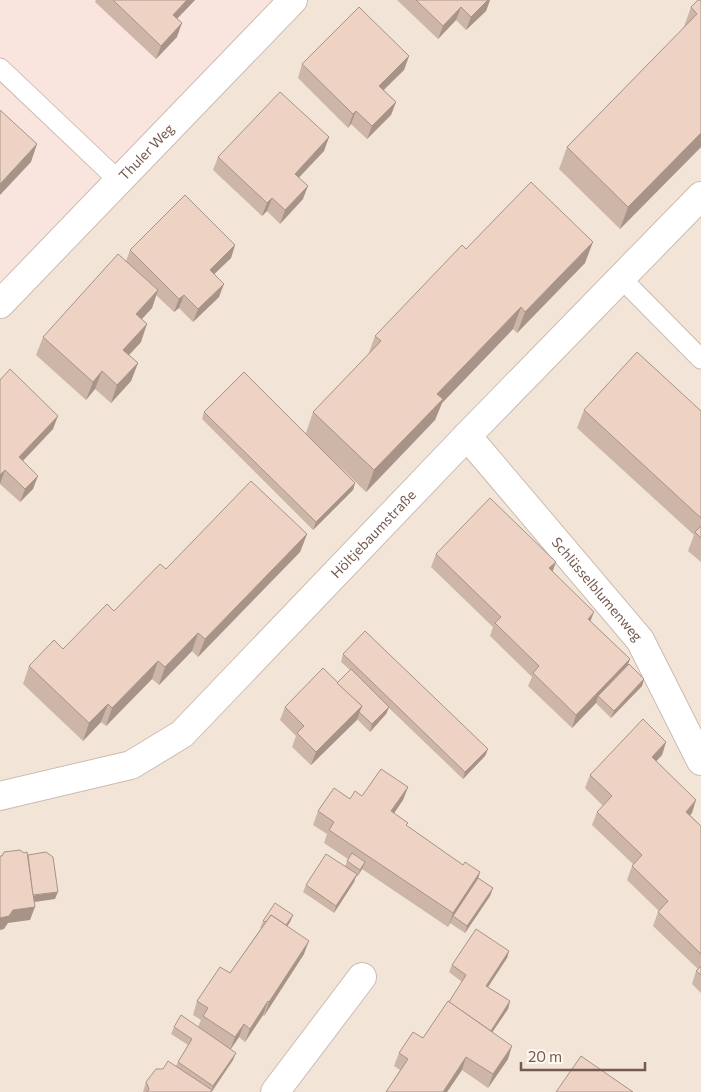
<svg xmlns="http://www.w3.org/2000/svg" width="701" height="1092" font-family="Commissioner,sans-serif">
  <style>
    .residential { fill: #f2e5d8 }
    .commercial { fill: #fae5de }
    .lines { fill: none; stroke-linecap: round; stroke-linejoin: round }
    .lane-casing { stroke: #cdbbb0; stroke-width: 21 }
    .street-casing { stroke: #cdbbb0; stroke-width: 30 }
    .lane { stroke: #fff; stroke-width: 19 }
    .street { stroke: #fff; stroke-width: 28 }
    .wall { fill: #cdb5a8 }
    .shaded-wall { fill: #a79388 }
    .building { fill: #eed2c3; stroke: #a79388 }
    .labels { text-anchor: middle; stroke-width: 5; stroke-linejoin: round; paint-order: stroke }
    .street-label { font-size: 14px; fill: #745a4f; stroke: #fef7f0 }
  </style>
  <rect width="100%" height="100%" fill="#fbf3ea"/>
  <polygon class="residential" points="293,0 701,0 701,1092 0,1092 0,304"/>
  <polygon class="commercial" points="0,0 293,0 0,304"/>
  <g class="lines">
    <defs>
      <g id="lane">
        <polyline points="0,68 118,180"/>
        <polyline points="621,278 701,359"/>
      </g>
      <g id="street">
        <path id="s1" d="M0 304 293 0"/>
        <path id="s2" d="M467 436 640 640 701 761"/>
        <path id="s3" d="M0 796 131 765 182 734 467 436 701 196"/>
        <polyline points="275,1092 362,977"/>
      </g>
    </defs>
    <use href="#lane" class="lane-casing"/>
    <use href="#street" class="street-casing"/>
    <use href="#lane" class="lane"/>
    <use href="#street" class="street"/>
  </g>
  <g class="wall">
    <polygon points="96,0 195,0 177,19 177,37 156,59 95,2"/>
    <polygon points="397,0 490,0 486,11 466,30 456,20 438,39"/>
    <polygon points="701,0 701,147 620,229 559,169 567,147 683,29 691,7"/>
    <polygon points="409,56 404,70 384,90 396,102 391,115 367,139 351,124 348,128 298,78 302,64"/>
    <polygon points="329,137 324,151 299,177 303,199 280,224 267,211 262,216 213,170 218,157"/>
    <polygon points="235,245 231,258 214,274 219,297 193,322 179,308 174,312 156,295 152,308 142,319 141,342 129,355 138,363 131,381 111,403 95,389 86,400 36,355 43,337 126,261 130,250"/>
    <polygon points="466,249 585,263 517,333 513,329 442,403 435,420 366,492 321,449 355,483 353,490 313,530 202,419 204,412 306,433 313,412 368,355 375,336"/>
    <polygon points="0,380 53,429 23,461 33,489 20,502 0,484"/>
    <polygon points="584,410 701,411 701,562 688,551 694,535 577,428"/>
    <polygon points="307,534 300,552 198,657 192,651 159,685 152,679 106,726 101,722 83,741 23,684 29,666 63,649 114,611 166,569"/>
    <polygon points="436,554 556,562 552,571 590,621 630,659 627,666 644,679 642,686 611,718 596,703 572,728 528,686 532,677 490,636 493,627 431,567"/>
    <polygon points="343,654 488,749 485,756 463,779 389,708 386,714 370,732 357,719 311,765 292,747 296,736 280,720 285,707 337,683 350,670 341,662"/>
    <polygon points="666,742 662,755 656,761 692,813 690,815 701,826 701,993 692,984 696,971 698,969 653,926 658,912 659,911 627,880 632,866 633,864 592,825 597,812 603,806 585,788 590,775"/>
    <polygon points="408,787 403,800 394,813 406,826 463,865 480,872 478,878 493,888 490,896 465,933 450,923 448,927 362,869 357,877 356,876 354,882 334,913 303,892 306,885 345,866 348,859 324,843 327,834 313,825 318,811 350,799"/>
    <polygon points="293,915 290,922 287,926 304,954 264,1016 263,1015 245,1042 239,1037 231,1049 233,1060 212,1092 143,1092 146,1082 163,1069 176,1066 178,1062 188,1045 171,1034 174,1027 198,1027 201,1020 193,1015 197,1001 230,973 261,928 260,928 263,921"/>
    <polygon points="509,951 507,958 488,987 510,1001 508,1009 492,1032 508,1059 488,1088 462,1070 447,1092 386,1092 400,1070 394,1066 399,1053 423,1038 449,1002 462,982 449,972 452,965"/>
  </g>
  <g class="shaded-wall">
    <polygon points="187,0 195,0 168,28 173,15"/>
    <polygon points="488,0 490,0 486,11 466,30 471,17"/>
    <polygon points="461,7 456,20 438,39 443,26"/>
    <polygon points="182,23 177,37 156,59 161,46"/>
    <polygon points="409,56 404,70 374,99 379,86"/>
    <polygon points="396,102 391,115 367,139 372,126"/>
    <polygon points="356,111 351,124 348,128 353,114"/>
    <polygon points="701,133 701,147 620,229 628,207"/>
    <polygon points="329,137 324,151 290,187 295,174"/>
    <polygon points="37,144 31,162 0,195 0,184"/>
    <polygon points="308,186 303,199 280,224 285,210"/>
    <polygon points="272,198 267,211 262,216 267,203"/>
    <polygon points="593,242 585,263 517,333 525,312"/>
    <polygon points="235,245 231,258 205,283 210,270"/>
    <polygon points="224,284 219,297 193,322 198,309"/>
    <polygon points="158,290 152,308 130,332 136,314"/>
    <polygon points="184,295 179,308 174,312 179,299"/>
    <polygon points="521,307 513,329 442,403 435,420 366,492 374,470 437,394"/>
    <polygon points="147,324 141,342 117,368 123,350"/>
    <polygon points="138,363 131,381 111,403 117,385"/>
    <polygon points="102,371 95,389 86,400 93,382"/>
    <polygon points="58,416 53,429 14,470 19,457"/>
    <polygon points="5,470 0,484 0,475"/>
    <polygon points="38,476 33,489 20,502 25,489"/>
    <polygon points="355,483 353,490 313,530 316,522"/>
    <polygon points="307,534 300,552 198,657 205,639"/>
    <polygon points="556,562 551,576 549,568"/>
    <polygon points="594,612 589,625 588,619"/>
    <polygon points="198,633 192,651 159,685 165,667"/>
    <polygon points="630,659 625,672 598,696 596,703 572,728 576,715"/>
    <polygon points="158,661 152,679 106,726 112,708"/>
    <polygon points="644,679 642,686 611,718 614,711"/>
    <polygon points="108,704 101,722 83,741 89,723"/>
    <polygon points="362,706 357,720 311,765 316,752"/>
    <polygon points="389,707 386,714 370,732 372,724"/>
    <polygon points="666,742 662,755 647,771 652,757"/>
    <polygon points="488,749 485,756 463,779 465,772"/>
    <polygon points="408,787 403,800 386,825 391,811"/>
    <polygon points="696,800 692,813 681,825 686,812"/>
    <polygon points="365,862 362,869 357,877 360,870"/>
    <polygon points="480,872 476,886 453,916 450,923 448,927 453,913"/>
    <polygon points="357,874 354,882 334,913 336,906"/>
    <polygon points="493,888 490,896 465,933 467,926"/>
    <polygon points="58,892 55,899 28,903 30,896"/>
    <polygon points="35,907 30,920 8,923 4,929 0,930 0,918 13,910"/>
    <polygon points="293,915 290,922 280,938 282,931"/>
    <polygon points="309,941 304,954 264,1016 269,1002"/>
    <polygon points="509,951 507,958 484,993 486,986"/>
    <polygon points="268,1001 263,1015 245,1042 250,1029"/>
    <polygon points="510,1001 508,1009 485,1043 488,1035"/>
    <polygon points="244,1024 239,1037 230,1050 235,1037"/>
    <polygon points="512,1046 508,1059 488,1088 493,1074"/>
    <polygon points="236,1053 233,1060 211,1092 213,1086"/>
    <polygon points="466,1057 462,1070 447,1092 443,1092"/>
  </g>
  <g class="building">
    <polygon points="113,0 187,0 173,15 182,23 161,46"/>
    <polygon points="416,0 488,0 471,17 461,7 443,26"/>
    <polygon points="698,0 701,0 701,133 628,207 567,147 697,14 691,7"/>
    <polygon points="359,7 409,56 379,86 396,102 372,126 356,111 353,114 302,64"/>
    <polygon points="280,92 329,137 295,174 308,186 285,210 272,198 267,203 218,157"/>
    <polygon points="0,110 37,144 0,184"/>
    <polygon points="531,182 593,242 525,312 521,307 437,394 443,399 374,470 313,412 381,341 375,336 462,245 466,249"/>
    <polygon points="185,195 235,245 210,270 224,284 198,309 184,295 179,299 130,250"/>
    <polygon points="118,254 158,290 136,314 147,324 123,350 138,363 117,385 102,371 93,382 43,337"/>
    <polygon points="637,352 701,411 701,518 584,410"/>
    <polygon points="10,369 58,416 19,457 38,476 25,489 5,470 0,475 0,380"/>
    <polygon points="244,372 355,483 316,522 204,412"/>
    <polygon points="251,481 307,534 205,639 198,633 165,667 158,661 112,708 108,704 89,723 29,666 54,640 63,649 107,604 114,611 160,564 166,569"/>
    <polygon points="490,498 556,562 549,568 594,612 588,619 630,659 576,715 533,673 539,666 495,623 501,617 436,554"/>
    <polygon points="701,526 701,538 695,532"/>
    <polygon points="365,631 488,749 465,772 343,654"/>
    <polygon points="629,664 644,679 614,711 598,696"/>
    <polygon points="323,668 362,706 316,752 297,733 304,726 285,707"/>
    <polygon points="351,669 389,707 372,724 359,712 362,706 337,683"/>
    <polygon points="643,719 666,742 652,757 696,800 686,812 701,826 701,954 658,912 668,901 632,866 642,855 597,812 612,796 590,775"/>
    <polygon points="381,769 408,787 391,811 408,823 406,825 463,865 465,862 480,872 453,913 329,830 334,822 318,811 334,788 350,799 355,791 362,796"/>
    <polygon points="20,850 24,853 27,852 35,907 13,910 9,916 0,918 0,856 2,856 4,852"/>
    <polygon points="46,852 53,857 58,892 33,895 28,855"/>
    <polygon points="352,853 365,862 360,870 347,861"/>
    <polygon points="326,854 357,874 336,906 306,885"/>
    <polygon points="478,878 493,888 467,926 453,916"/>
    <polygon points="275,903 293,915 286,925 271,915 266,922 263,921"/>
    <polygon points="271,915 309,941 269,1002 268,1001 250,1029 244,1024 235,1037 203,1016 208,1008 197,1001 220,967 230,973"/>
    <polygon points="476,929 509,951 486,986 510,1001 491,1031 449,1002 466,975 452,965"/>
    <polygon points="701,966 701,975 696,971"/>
    <polygon points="448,1001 512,1046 493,1074 466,1057 443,1092 386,1092 408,1059 399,1053 413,1032 423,1038"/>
    <polygon points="181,1015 236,1053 213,1086 178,1062 192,1039 174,1027"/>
    <polygon points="581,1056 633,1092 556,1092"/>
    <polygon points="168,1061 212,1090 210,1092 147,1092 149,1089 146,1082 156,1069 163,1069"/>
  </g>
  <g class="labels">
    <g class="street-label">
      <text dy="5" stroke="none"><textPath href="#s1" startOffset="211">Thuler Weg</textPath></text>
      <text dy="5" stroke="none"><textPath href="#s3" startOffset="471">Höltjebaumstraße</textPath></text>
      <text dy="5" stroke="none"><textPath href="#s2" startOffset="201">Schlüsselblumenweg</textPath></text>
    </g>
  </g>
  <path d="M521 1062v8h124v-8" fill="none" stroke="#745a4f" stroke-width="2.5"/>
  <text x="528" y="1062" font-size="15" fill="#745a4f" stroke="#fef7f0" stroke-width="4" paint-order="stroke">20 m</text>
</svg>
